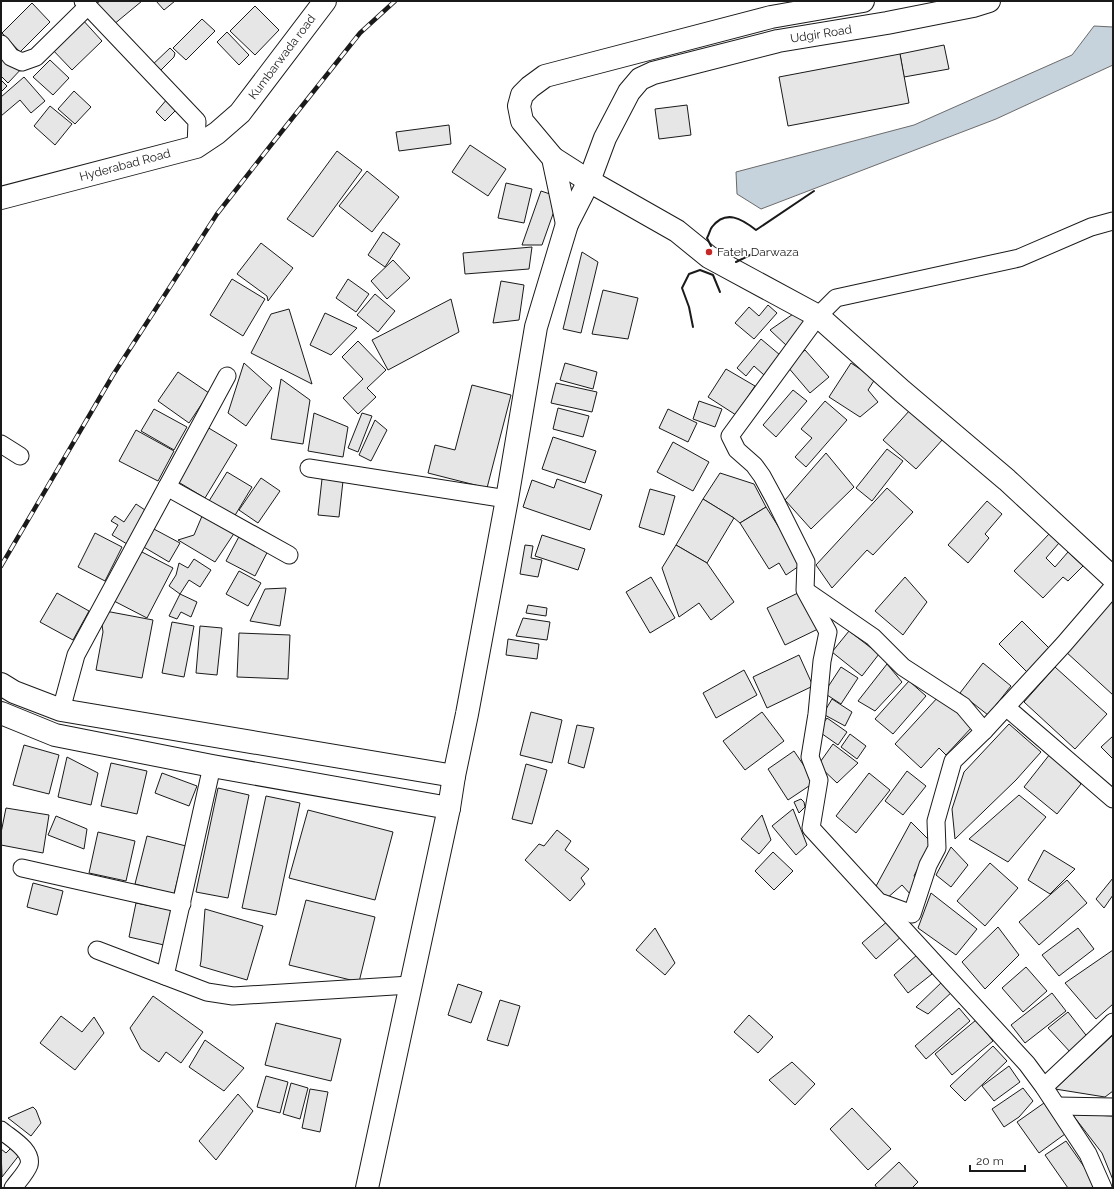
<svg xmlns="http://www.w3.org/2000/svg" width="1114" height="1189" font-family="Raleway,sans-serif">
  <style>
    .water { fill: #c6d2dc; stroke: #6a6a6a }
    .building { fill: #e6e6e6; stroke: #1a1a1a }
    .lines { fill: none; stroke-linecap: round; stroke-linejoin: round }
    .street-casing { stroke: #1a1a1a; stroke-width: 19 }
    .secondary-casing { stroke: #1a1a1a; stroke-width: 24 }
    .primary-casing { stroke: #1a1a1a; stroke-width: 24 }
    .highway-casing { stroke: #1a1a1a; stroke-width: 24 }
    .street { stroke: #fff; stroke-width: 17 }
    .secondary { stroke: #fff; stroke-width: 22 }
    .primary { stroke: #fff; stroke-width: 22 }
    .highway { stroke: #fff; stroke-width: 22 }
    .rail-casing { stroke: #1a1a1a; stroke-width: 4.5 }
    .rail { stroke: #fff; stroke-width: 3; stroke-dasharray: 9; stroke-linecap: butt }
    .wall { stroke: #1a1a1a; stroke-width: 2 }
    .poi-dot { fill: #c62828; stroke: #fff; stroke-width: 1.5 }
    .labels { text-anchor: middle; stroke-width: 3; stroke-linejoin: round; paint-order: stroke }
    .street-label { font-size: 12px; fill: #1a1a1a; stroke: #fff }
    .poi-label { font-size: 12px; fill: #1a1a1a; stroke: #fff; text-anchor: start }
  </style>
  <rect width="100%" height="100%" fill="#fff"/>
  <polygon class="water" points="1094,26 1113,27 1113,65 996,119 761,209 737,194 736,172 914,125 1072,55"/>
  <g class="building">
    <polygon points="100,1 142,1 113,25 96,4"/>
    <polygon points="156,1 175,1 164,10"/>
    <polygon points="32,3 50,22 20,52 2,33"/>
    <polygon points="255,6 279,30 255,55 230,31"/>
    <polygon points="81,18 102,41 72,70 50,47"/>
    <polygon points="202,19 215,31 186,60 173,48"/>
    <polygon points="227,32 249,55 239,65 217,42"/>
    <polygon points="1,44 24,66 8,83 1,76"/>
    <polygon points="944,45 949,69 904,77 900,54"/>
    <polygon points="170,48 175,53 174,57 156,75 149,68"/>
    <polygon points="900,54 909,103 788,126 779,77"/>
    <polygon points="50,60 69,78 53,95 33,77"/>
    <polygon points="24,77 45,101 31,113 20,100 1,116 1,97"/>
    <polygon points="1,80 7,86 1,92"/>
    <polygon points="74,91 91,107 75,124 58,109"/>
    <polygon points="168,98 178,108 165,121 156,112"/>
    <polygon points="687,105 691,135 659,139 655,109"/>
    <polygon points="50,106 72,124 55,145 34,126"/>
    <polygon points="449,125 451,144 399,151 396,132"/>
    <polygon points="470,145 506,169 488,196 452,172"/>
    <polygon points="337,151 362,170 313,237 287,219"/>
    <polygon points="367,171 399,197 372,232 339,206"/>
    <polygon points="506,183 532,189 524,223 498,218"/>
    <polygon points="541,191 559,197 542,245 522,245"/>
    <polygon points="383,232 400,244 385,267 368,255"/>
    <polygon points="261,243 293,268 268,301 267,296 237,274"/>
    <polygon points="532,247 529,269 465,274 463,253"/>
    <polygon points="582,252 598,262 581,333 563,329"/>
    <polygon points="393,260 410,278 387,299 371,281"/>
    <polygon points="232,279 265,299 243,336 210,315"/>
    <polygon points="348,279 369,294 356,312 336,298"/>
    <polygon points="501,281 524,285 519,320 493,323"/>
    <polygon points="603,290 638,298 628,339 592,334"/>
    <polygon points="375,294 395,311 378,332 357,315"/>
    <polygon points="451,299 459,332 388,370 372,340"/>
    <polygon points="768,305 777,313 754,339 735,323 749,307 759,316"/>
    <polygon points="289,309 312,384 251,353 271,314"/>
    <polygon points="796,312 808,322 787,346 770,330"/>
    <polygon points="325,313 357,328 331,355 310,345"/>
    <polygon points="761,339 780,355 764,375 754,366 746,376 737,368"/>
    <polygon points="358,341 386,370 367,388 376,397 358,414 343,398 363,379 342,357"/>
    <polygon points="805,350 829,377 810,393 787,366"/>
    <polygon points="244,363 272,388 246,426 228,413"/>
    <polygon points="565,363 597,372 593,389 560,380"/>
    <polygon points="851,363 875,379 868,390 878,402 860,417 829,397"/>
    <polygon points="726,369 755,386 736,415 708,397"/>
    <polygon points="178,372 209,393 189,423 158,401"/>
    <polygon points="281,379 310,400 303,444 271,439"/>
    <polygon points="556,383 597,392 592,412 551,403"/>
    <polygon points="472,385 511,395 487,488 428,473 435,445 455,450"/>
    <polygon points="793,390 807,401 776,437 763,425"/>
    <polygon points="699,401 722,409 715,427 693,419"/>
    <polygon points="825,401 847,420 806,467 795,457 812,438 801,429"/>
    <polygon points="558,408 589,416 583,437 553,429"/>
    <polygon points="154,409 187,427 174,450 141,431"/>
    <polygon points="668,409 697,423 688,442 659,428"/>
    <polygon points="910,410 943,439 916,469 883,440"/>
    <polygon points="314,413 348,427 343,457 308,451"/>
    <polygon points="362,413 372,416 358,452 348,448"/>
    <polygon points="375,420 387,430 371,461 359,455"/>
    <polygon points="207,427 237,445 205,498 175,480"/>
    <polygon points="136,430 174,451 158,481 119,461"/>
    <polygon points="553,437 596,451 585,483 542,469"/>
    <polygon points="673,442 709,462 693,491 657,472"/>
    <polygon points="887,449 903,461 872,501 856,488"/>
    <polygon points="826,453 854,487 811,529 785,500"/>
    <polygon points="227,472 252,487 234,517 209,501"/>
    <polygon points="720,473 754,484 766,507 740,523 734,518 703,499"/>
    <polygon points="261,478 280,491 258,523 239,510"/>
    <polygon points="322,479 343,481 339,517 318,515"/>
    <polygon points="557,479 602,495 590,530 523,507 532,480 554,488"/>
    <polygon points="887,488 913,512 873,555 867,550 832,588 816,565"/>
    <polygon points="650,489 675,496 664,535 639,527"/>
    <polygon points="703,499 734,518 707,563 676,545"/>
    <polygon points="987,501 1002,514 985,534 989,538 968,563 948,545"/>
    <polygon points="136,504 148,512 127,544 112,535 118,525 111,521 115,516 124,522"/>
    <polygon points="766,507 802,564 786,575 779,563 769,569 740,523"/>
    <polygon points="205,509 235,532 215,562 178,540 194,535"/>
    <polygon points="152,528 180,543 169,562 142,546"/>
    <polygon points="243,529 271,545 255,576 226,561"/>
    <polygon points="95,533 122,547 105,581 78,567"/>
    <polygon points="1049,534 1059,543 1046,558 1055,567 1068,552 1083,566 1068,581 1063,577 1043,598 1014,571"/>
    <polygon points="542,535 585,549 578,570 535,556"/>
    <polygon points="525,545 533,546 531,558 542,560 538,577 520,574"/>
    <polygon points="676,545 707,563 734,602 711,620 699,603 679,617 662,568"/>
    <polygon points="140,551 173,568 147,618 114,601"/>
    <polygon points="194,559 211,570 200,587 189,580 180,594 169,586 176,575 179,563 188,568"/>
    <polygon points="239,571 261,583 248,606 226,594"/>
    <polygon points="651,577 675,618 650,633 626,592"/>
    <polygon points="905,577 927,602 903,635 875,611"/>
    <polygon points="286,588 280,626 250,621 265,589"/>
    <polygon points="800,592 818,629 785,645 767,608"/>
    <polygon points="57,593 89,611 73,640 40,622"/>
    <polygon points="180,594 197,602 191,617 181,612 177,619 169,616"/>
    <polygon points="1111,599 1113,601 1113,695 1065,651"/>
    <polygon points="528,605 547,608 546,616 526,613"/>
    <polygon points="100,610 153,620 142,678 96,670 103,632"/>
    <polygon points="523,618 550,622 547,640 516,636"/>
    <polygon points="1022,621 1052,651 1029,674 999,644"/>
    <polygon points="172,622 194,626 184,677 162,673"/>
    <polygon points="200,626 222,628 217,675 196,673"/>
    <polygon points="849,631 879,654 862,676 832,652"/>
    <polygon points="239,633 290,635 288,679 237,677"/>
    <polygon points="508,639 539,644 537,659 506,655"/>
    <polygon points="799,655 813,686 767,708 753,677"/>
    <polygon points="983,663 1011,686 988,715 960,693"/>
    <polygon points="887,664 902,682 875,711 858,701"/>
    <polygon points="841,667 858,678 841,704 824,693"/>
    <polygon points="1055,667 1107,714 1075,749 1024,702"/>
    <polygon points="744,670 757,695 716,718 703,693"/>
    <polygon points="909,681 926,696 893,734 875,719"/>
    <polygon points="939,696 972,727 946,755 939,748 921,768 895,744"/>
    <polygon points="832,699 852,712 845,726 823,714"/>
    <polygon points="531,712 562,720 552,763 520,755"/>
    <polygon points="762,712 784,741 745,770 723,741"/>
    <polygon points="827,718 847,732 838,745 818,731"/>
    <polygon points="1009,724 1041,752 1016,780 955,839 952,809 964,772"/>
    <polygon points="577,725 594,728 584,768 568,763"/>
    <polygon points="850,734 866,746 857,759 841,747"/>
    <polygon points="1113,736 1113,759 1101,747"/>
    <polygon points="833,744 858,763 837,783 818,765"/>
    <polygon points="24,745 59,755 49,794 13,785"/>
    <polygon points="794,751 815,782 788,800 768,769"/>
    <polygon points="1050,754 1081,784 1057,814 1024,787"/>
    <polygon points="67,757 98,773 91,805 58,797"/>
    <polygon points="111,763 147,771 137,814 101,806"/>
    <polygon points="526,764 547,770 532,824 512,819"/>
    <polygon points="907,771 926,786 903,815 885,801"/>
    <polygon points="162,773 197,786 189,806 155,793"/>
    <polygon points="869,773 890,790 856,833 836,816"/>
    <polygon points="218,788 249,795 228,898 196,892"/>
    <polygon points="1019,795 1046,817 1008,862 969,839"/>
    <polygon points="266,796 300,803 276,915 242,908"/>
    <polygon points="801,799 804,802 805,807 799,813 794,802"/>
    <polygon points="6,808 49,815 43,853 1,845 1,833"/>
    <polygon points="793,809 807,845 796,855 772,826"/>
    <polygon points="308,810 393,832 375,900 289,878"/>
    <polygon points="762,815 771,840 759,854 741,839"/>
    <polygon points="56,816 87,829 84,849 48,835"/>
    <polygon points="911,822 931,842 914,876 918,881 911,895 902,885 886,899 875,888"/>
    <polygon points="557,830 571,841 565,850 589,869 581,878 585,884 570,901 525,860 539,844 544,846"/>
    <polygon points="98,832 135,841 126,881 89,873"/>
    <polygon points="147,836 186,846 174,894 135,884"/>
    <polygon points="951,847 968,865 951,887 936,875"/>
    <polygon points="1044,850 1075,869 1050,894 1028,880"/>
    <polygon points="773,852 793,871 774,890 755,871"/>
    <polygon points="990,863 1018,888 985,926 957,901"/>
    <polygon points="1113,878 1113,895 1104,908 1096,899"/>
    <polygon points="1067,880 1087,903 1039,945 1019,922"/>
    <polygon points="33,883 63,891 57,915 27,907"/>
    <polygon points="931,893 977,929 956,955 918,928"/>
    <polygon points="306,900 375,917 359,982 289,965"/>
    <polygon points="136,903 171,910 164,945 129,937"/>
    <polygon points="205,909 263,926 247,980 200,966 201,961"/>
    <polygon points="889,920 903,935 876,959 862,943"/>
    <polygon points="998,927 1019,955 985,989 962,962"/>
    <polygon points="655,928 675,963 665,975 636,950"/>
    <polygon points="1078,928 1094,949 1059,976 1042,955"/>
    <polygon points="1113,950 1113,1004 1096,1019 1065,983"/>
    <polygon points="917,955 932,974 908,993 894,975"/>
    <polygon points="1026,967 1047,991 1023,1012 1002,988"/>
    <polygon points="943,981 953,991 928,1014 916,1007"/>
    <polygon points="458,984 482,992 471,1023 448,1015"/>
    <polygon points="1052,993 1066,1011 1025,1043 1011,1025"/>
    <polygon points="153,996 203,1032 181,1063 166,1052 159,1062 141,1049 130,1028"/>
    <polygon points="500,1000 520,1006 508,1046 487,1040"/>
    <polygon points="959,1008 970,1021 926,1059 915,1046"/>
    <polygon points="1068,1012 1089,1039 1072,1054 1048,1028"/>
    <polygon points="749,1015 773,1037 758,1053 734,1032"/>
    <polygon points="61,1016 82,1032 94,1017 104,1033 75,1070 40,1043"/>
    <polygon points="976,1020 993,1041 952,1075 935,1054"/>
    <polygon points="276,1023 341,1039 331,1081 265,1065"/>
    <polygon points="1113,1035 1113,1091 1105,1097 1055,1089"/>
    <polygon points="205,1040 244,1068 224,1091 189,1067"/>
    <polygon points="993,1046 1007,1061 965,1101 950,1086"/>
    <polygon points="792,1062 815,1084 795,1105 769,1080"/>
    <polygon points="1009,1066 1020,1082 994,1101 982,1086"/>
    <polygon points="266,1076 288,1082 280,1113 257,1107"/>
    <polygon points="291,1083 308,1088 300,1119 283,1114"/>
    <polygon points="1023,1088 1033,1101 1019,1117 1004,1127 992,1109"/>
    <polygon points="310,1089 328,1092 320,1132 302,1128"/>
    <polygon points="238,1094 253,1111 216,1160 199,1141"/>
    <polygon points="1044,1103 1065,1134 1039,1153 1017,1122"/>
    <polygon points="33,1107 36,1110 41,1123 31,1136 8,1118"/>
    <polygon points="852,1108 891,1149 868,1170 830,1129"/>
    <polygon points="1072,1114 1113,1116 1113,1180 1102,1153"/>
    <polygon points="1066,1141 1099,1188 1068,1188 1045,1155"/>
    <polygon points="11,1148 20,1154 2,1177 1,1149 6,1153"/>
    <polygon points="899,1162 918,1182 912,1188 877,1188 875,1185"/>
  </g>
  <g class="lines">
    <defs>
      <g id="street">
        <polyline points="83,1 197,121 196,147"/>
        <polyline points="1,44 11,57 22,62 36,57 88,6"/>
        <polyline points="1,444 20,456"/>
        <polyline points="309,468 507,499"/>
        <polyline points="167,487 289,555"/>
        <polyline points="809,593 873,637 903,667 963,706 984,731"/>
        <polyline points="1006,707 1113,799"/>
        <polyline points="61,710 76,655 227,376"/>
        <polyline points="22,868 182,904"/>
        <polyline points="882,903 912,914 928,865 937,848 936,821 953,761 984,731 1064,644 1113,587"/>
        <polyline points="97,950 207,992 233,996 410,985"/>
        <polyline points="165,976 212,766"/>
        <polyline points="1044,1087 1113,1022"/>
        <polyline points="1057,1106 1113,1107"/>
        <path d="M1 1130C10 1138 33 1150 29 1165 26 1173 18 1181 13 1188"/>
        <polyline points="1103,1188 1088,1154 1044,1087 1027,1064 811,828 819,780 810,757 817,714 822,661 828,632 805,590 806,562 775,500 762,476 754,465 737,450 730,436 818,316 836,298 1019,258 1091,227 1113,221"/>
      </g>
      <g id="secondary">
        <polyline points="553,158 589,181 677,231 709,257 818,316 902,391 1007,480 1113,578"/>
        <polyline points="1,198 196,147 217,133 240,113 325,1"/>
      </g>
      <g id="primary">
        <polyline points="1,684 14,692 61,710 454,776"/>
        <polyline points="1,713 55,735 212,766 449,808"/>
      </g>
      <g id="highway">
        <polyline points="567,224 553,158 522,121 519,106 522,95 530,87 545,76 771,17 863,1"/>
        <polyline points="367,1188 449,808 454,776 467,714 507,499 536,327 567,224 589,181 605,138 629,92 640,79 653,73 778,41 887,23 973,6 989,1"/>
      </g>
    </defs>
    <use href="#street" class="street-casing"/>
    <use href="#secondary" class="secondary-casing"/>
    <use href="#primary" class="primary-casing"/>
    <use href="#highway" class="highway-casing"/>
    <use href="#street" class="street"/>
    <use href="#secondary" class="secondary"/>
    <use href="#primary" class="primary"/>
    <use href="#highway" class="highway"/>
    <defs>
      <polyline id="rail" points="1,566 113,375 217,214 271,145 360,33 395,1"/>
    </defs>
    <use href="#rail" class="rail-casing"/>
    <use href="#rail" class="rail"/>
    <g class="wall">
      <path d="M711 246 707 238C709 235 710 229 712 227 726 209 742 219 756 230L814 191"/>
      <polyline points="736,262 752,254"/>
      <polyline points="693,327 689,307 682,288 689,274 700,270 713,275 720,292"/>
    </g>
  </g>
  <circle class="poi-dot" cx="709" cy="252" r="4"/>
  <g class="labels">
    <g class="street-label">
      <text transform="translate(821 34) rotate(-9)" y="4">Udgir Road</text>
      <text transform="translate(282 57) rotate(-53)" y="4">Kumbarwada road</text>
      <text transform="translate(125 165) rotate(-15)" y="4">Hyderabad Road</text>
    </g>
    <g class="poi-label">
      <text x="717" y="256">Fateh Darwaza</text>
    </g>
  </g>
  <rect width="1114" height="1189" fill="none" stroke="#1a1a1a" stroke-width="4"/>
  <path d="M970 1165v6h55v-6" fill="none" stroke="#1a1a1a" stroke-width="2"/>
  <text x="976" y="1165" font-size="12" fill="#1a1a1a" stroke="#ffffff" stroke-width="3" paint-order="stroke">20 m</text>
</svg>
